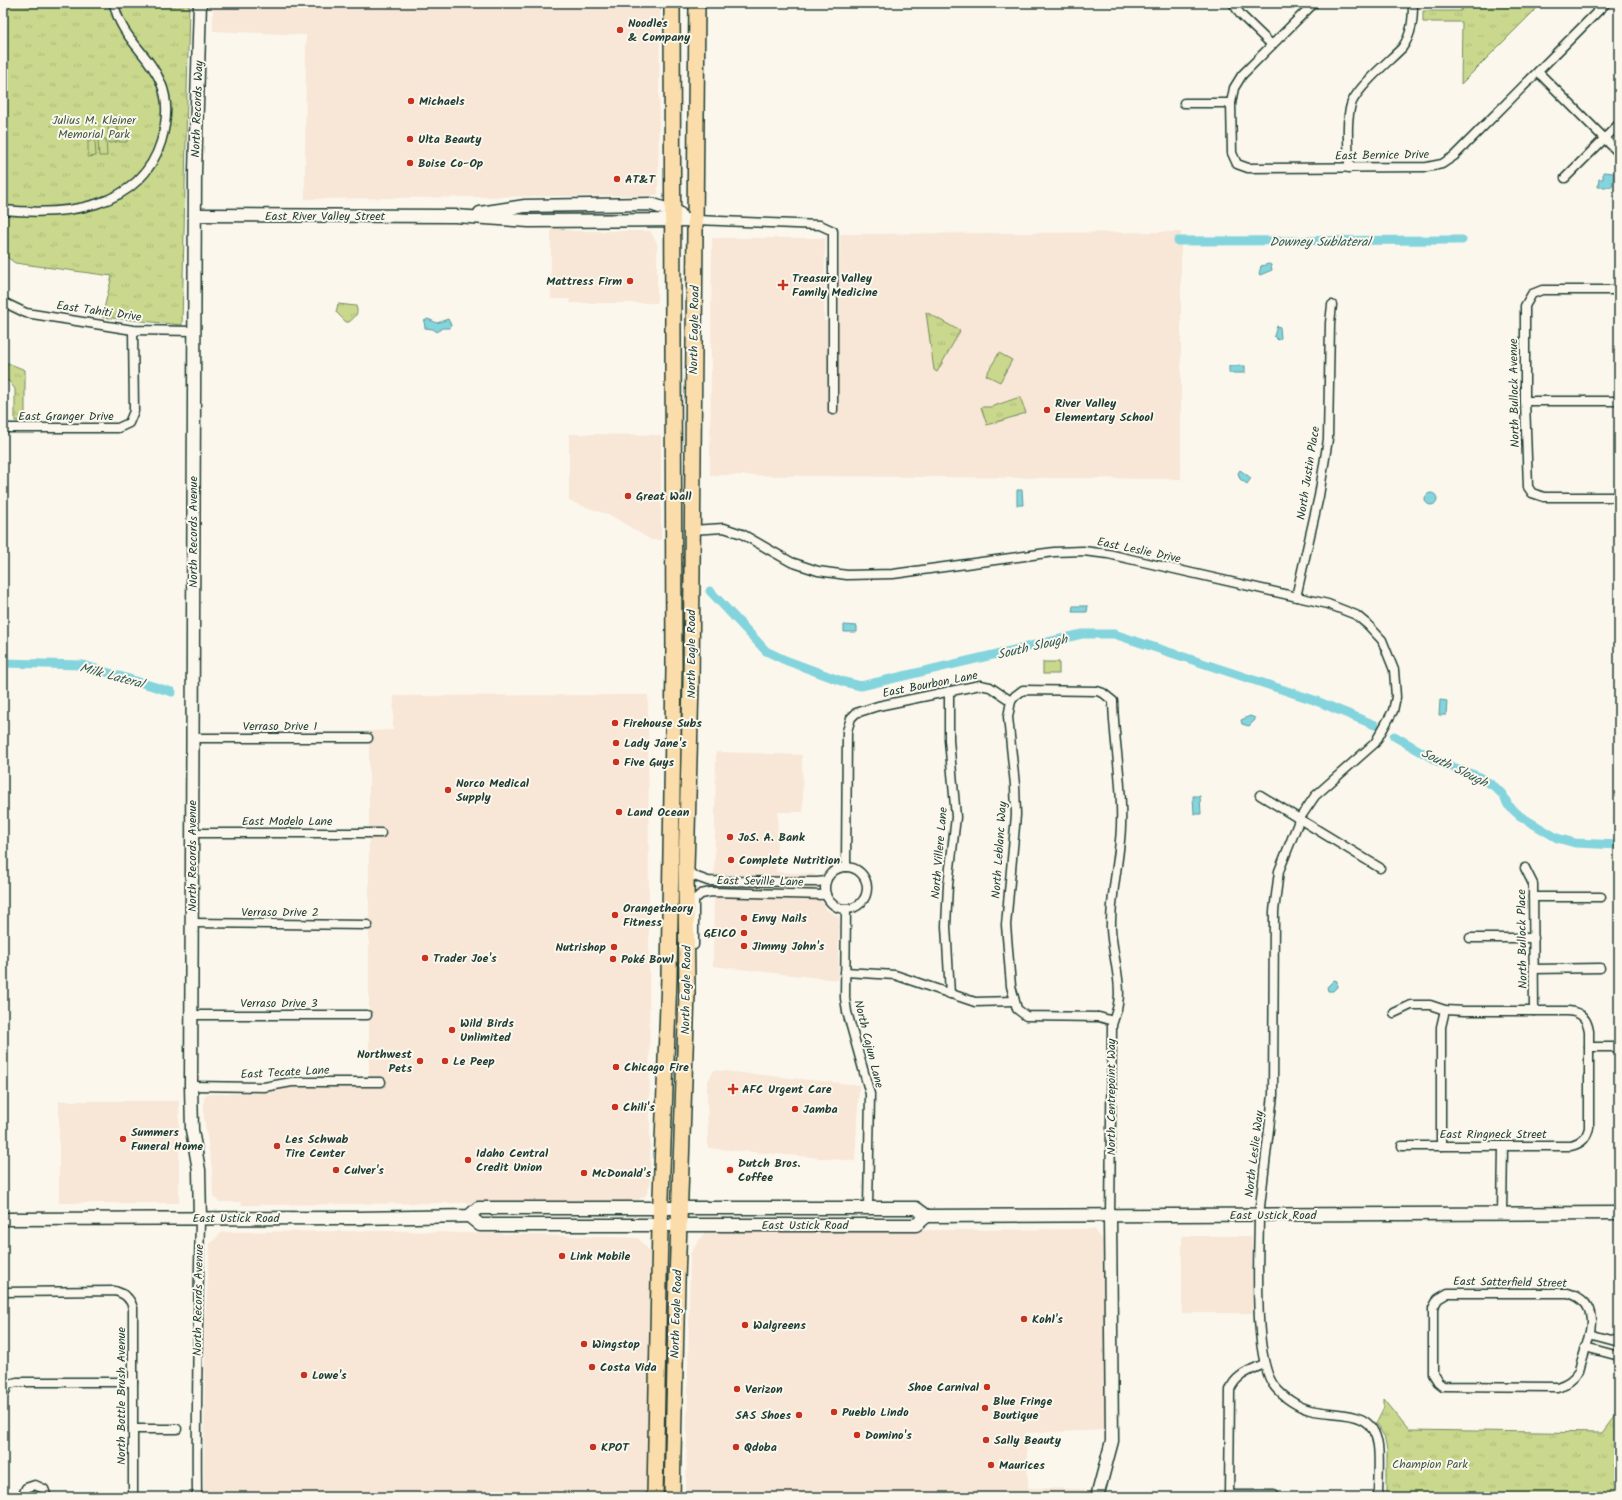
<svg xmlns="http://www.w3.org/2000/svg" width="1622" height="1500" font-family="Kalam,sans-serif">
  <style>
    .built { fill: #f8e6d6 }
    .grass { fill: url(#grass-tufts); stroke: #748a60 }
    .pitch { fill: #c9d88c; stroke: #748a60 }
    .water { fill: #84d4dd; stroke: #5c9899 }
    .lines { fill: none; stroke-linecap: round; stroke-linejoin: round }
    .canal { stroke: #84d4dd; stroke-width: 9 }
    .street-casing { stroke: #1f3d34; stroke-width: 11 }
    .secondary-casing { stroke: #1f3d34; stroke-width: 15 }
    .highway-casing { stroke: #1f3d34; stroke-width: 18 }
    .street { stroke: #fbf7ec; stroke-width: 8 }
    .secondary { stroke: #fbf7ec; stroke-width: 12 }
    .highway { stroke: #fbddab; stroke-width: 15 }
    .poi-dot { fill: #c8321e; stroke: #fbf7ec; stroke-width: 1.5 }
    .labels { text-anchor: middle; stroke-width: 4; stroke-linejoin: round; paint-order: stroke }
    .poi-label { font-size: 12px; font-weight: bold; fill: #1f3d34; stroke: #fbf7ec; text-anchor: start }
    .street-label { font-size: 12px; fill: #1f3d34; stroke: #fbf7ec }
    .park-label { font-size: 12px; fill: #415c46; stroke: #fbf7ec }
    .water-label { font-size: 13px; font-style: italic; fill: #335b56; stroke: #fbf7ec }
  </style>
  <defs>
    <pattern id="grass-tufts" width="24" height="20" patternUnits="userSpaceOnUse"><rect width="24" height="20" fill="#c9d88c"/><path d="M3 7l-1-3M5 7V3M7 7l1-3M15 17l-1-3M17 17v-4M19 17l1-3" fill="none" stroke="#acba79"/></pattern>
  </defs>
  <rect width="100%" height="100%" fill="#fbf7ec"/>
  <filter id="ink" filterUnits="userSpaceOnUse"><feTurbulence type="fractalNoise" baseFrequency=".025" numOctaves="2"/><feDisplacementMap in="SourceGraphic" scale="8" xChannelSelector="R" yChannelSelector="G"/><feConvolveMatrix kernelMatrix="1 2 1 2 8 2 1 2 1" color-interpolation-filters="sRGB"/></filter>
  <g filter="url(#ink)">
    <g class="built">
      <polygon points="213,3 660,3 658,195 305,199 306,35 213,31"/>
      <polygon points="551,226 572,231 650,231 657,243 657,303 570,303 570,299 551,299"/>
      <polygon points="1181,232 1181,479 710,475 712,238 825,238 824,321 839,321 840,234"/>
      <polygon points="569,434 661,435 661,540 651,540 612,516 569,501"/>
      <polygon points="648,695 650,1184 646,1195 636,1201 242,1205 241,1202 219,1202 213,1196 212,1168 204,1118 204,1097 207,1094 265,1093 289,1087 369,1086 369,731 393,730 394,696"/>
      <polygon points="716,752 802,755 803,812 778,812 776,872 815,874 814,899 820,900 827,910 839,917 838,980 713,966"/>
      <polygon points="714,1070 859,1085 855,1161 708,1148 707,1083"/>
      <rect x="59" y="1101" width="120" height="102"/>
      <polygon points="1094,1229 1103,1240 1105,1430 1026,1433 1028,1488 1084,1489 1089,1495 1089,1497 686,1497 690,1254 705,1232"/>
      <polygon points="398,1231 638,1238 651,1253 648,1497 204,1497 205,1324 210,1244 222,1232"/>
      <rect x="1182" y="1236" width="70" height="77"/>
    </g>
    <g class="grass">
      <polygon points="3,3 189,3 182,325 102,317 112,276 15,263 3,254"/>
      <polygon points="1462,3 1542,3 1461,84 1462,22 1423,22 1423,11 1461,11"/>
      <path d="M338 304 356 306C359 314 355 317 349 322H346L336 312Z"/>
      <polygon points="926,312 960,331 937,372 934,370"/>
      <polygon points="3,361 25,370 25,421 15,421 15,389 9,381 3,381"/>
      <polygon points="1020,397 1026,413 987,425 981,407 991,407"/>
      <polygon points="1384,1399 1409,1430 1602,1433 1619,1410 1619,1497 1387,1497 1387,1450 1384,1436 1376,1423 1384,1407"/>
    </g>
    <g class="pitch">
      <polygon points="126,125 127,142 119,142 118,126"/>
      <polygon points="108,126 116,126 117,142 109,143"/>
      <polygon points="98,139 106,139 107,156 99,156"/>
      <polygon points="88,140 95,140 96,156 88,157"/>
      <polygon points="999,353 1012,360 1000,382 986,375"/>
      <rect x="1043" y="662" width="16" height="12"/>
    </g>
    <g class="water">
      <polygon points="1603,172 1614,173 1612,187 1598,187 1599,179 1603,179"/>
      <polygon points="1269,264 1271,265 1272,270 1260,275 1259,274 1261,266"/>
      <polygon points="428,319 437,323 448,319 451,325 450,328 442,328 437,332 433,329 425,328 424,321"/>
      <polygon points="1277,326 1280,327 1281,338 1278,340 1274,336"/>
      <rect x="1229" y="366" width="16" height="7"/>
      <polygon points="1240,470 1251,478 1247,484 1240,479 1238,473"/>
      <polygon points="1017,490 1022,490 1023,505 1017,505"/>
      <circle cx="1431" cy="499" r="6"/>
      <polygon points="1073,606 1088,606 1087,612 1072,612"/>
      <polygon points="844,625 857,626 857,632 844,632"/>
      <polygon points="1440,700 1447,701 1446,715 1439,715"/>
      <polygon points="1250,716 1255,718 1255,720 1249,726 1242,724 1241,720"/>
      <polygon points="1193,796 1200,796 1201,814 1194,814"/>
      <polygon points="1334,980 1337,981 1337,987 1333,991 1328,991 1327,987"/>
    </g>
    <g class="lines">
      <g class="canal">
        <polyline points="1178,241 1462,240"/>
        <polyline points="710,591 766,651 785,660 844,682 861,686 1082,634 1114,634 1314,700 1375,725"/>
        <polyline points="3,663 83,665 172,692"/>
        <polyline points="1394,736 1439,762 1480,777 1495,787 1503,795 1508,805 1520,816 1557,838 1575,843 1619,845"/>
      </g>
      <defs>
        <g id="street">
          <polyline points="1233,3 1240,14 1272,45"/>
          <polyline points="1314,3 1242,75 1234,88 1231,103 1232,153 1237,164 1248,168 1427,167 1442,164 1454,156 1606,3"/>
          <polyline points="1538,72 1619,153"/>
          <polyline points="1184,103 1231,103"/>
          <path d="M1349 168C1349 150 1345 119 1352 102 1360 85 1388 62 1402 48 1412 34 1413 20 1413 3"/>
          <polyline points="1565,178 1619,124"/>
          <path d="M3 210C63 216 140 210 161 142 167 122 169 102 161 83 149 53 120 38 114 3"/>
          <polyline points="696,220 820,225 833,231 833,410"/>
          <polyline points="1619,290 1542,290 1532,294 1525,306 1525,401 1528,487 1532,493 1544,497 1619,497"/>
          <polyline points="3,302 26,313 133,330 194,331"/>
          <polyline points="1525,401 1619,401"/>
          <polyline points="3,428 118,428 129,423 134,411 133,330"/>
          <path d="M691 530 724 528 742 534 791 562 818 571 847 575 893 574 1054 552 1083 551 1108 554 1328 604 1356 615 1368 625 1382 640 1394 670 1396 697 1393 711 1375 743 1315 796 1300 818 1279 871 1274 911 1273 1095 1259 1215C1259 1252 1252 1360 1275 1387 1283 1397 1298 1407 1310 1410 1337 1417 1373 1407 1378 1446 1380 1462 1378 1480 1378 1497"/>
          <polyline points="1296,597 1319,496 1328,439 1330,323 1332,305"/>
          <polyline points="949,691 949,740 956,817 948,885 946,926 950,994"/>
          <polyline points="192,738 368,738"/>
          <polyline points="1260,795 1380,868"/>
          <polyline points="192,833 381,833"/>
          <polyline points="846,867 847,731 851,718 856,713 878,706 980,685 990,687 1011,701"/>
          <circle cx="846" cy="888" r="21"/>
          <polyline points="1525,868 1533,884 1534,1011"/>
          <polyline points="686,869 694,876 708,881 817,882 826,881"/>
          <polyline points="1533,897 1601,897"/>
          <polyline points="846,909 845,998 847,1012 870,1094 868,1208"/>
          <polyline points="192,923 368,925"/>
          <polyline points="1470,938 1534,938"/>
          <polyline points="694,945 694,900 701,894 711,892 826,895"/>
          <polyline points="1534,969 1600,968"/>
          <polyline points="845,972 895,975 975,1002 1014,1001"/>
          <path d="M1394 1013 1411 1005H1430L1445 1010 1464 1011H1568C1581 1012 1587 1018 1589 1031V1128C1586 1139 1582 1143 1571 1146H1402"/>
          <polyline points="191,1015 367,1015"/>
          <polyline points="1589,1047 1619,1047"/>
          <polyline points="191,1086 264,1087 292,1082 381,1082"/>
          <polyline points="1441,1146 1441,1027 1445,1010"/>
          <polyline points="1502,1213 1503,1146"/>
          <path d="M1110 1216 1112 1025C1114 1018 1117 1011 1118 1004 1122 984 1112 951 1111 929 1110 895 1120 860 1121 826 1123 784 1114 743 1113 701L1103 693 1097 691 1023 690 1015 696 1011 701 1008 717 1015 785 1016 815 1006 925 1011 986 1017 1009 1026 1016 1099 1017 1113 1021"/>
          <path d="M3 1292 115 1291C125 1294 130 1298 133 1308V1497"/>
          <path d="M1448 1293H1568C1607 1304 1586 1343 1579 1371 1573 1380 1567 1384 1557 1387L1443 1386 1438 1382 1433 1374V1308L1438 1299Z"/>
          <polyline points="1589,1334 1619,1342"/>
          <polyline points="1585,1347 1619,1356"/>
          <polyline points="5,1385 17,1382 133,1382"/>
          <polyline points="3,1395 6,1390 4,1381"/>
          <polyline points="133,1429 177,1429"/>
          <polyline points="1229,1495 1274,1495"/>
          <polyline points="22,1497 26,1488 35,1485 44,1489 47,1497"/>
          <path d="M197 1497C196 1404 198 1312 200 1219"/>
          <path d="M1229 1497 1230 1390C1235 1375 1251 1370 1264 1364"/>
        </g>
        <g id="secondary">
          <polyline points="480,213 525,206 651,204 680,214"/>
          <polyline points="195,215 455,216 529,221 696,220"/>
          <polyline points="469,1216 480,1225 916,1225 927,1216 1619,1213"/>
          <polyline points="3,1219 358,1218 469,1216 478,1208 916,1208 927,1216"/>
          <polyline points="200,1219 199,1170 192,1130 191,1086 195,172 200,3"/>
          <polyline points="1097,1497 1112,1441 1110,1216"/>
        </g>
        <g id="highway">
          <polyline points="655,1497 660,1225 669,977 674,669 672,3"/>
          <polyline points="672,1497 677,1280 687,994 686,869 691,684 697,3"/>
        </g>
      </defs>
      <use href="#street" class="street-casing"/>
      <use href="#secondary" class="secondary-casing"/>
      <use href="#highway" class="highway-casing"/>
      <use href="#street" class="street"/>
      <use href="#secondary" class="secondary"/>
      <use href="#highway" class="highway"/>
    </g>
  </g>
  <g class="poi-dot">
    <circle cx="620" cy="30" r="4"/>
    <circle cx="411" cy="101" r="4"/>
    <circle cx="410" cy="139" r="4"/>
    <circle cx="410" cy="163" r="4"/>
    <circle cx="617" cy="179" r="4"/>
    <circle cx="630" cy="281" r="4"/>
    <path d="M781 279h4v4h4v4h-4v4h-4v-4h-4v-4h4z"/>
    <circle cx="1047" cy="410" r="4"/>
    <circle cx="628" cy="496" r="4"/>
    <circle cx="615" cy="723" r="4"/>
    <circle cx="616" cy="743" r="4"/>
    <circle cx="616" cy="762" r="4"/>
    <circle cx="448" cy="790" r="4"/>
    <circle cx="619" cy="812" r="4"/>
    <circle cx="730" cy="837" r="4"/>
    <circle cx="731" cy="860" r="4"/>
    <circle cx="615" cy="915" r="4"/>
    <circle cx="744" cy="918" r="4"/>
    <circle cx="744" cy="933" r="4"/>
    <circle cx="744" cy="946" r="4"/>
    <circle cx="614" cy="947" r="4"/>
    <circle cx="425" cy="958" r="4"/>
    <circle cx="613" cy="959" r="4"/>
    <circle cx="452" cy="1030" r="4"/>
    <circle cx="420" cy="1061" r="4"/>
    <circle cx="445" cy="1061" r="4"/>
    <circle cx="616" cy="1067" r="4"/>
    <path d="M731 1083h4v4h4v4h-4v4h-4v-4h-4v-4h4z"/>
    <circle cx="615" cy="1107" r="4"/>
    <circle cx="795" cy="1109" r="4"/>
    <circle cx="123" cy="1139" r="4"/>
    <circle cx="277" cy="1146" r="4"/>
    <circle cx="468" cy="1160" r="4"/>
    <circle cx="336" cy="1170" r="4"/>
    <circle cx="730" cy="1170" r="4"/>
    <circle cx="584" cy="1173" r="4"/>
    <circle cx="562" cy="1256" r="4"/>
    <circle cx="1024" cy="1319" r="4"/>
    <circle cx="745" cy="1325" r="4"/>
    <circle cx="584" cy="1344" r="4"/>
    <circle cx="592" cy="1367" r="4"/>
    <circle cx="304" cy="1375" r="4"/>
    <circle cx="987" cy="1387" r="4"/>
    <circle cx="737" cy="1389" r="4"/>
    <circle cx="985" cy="1408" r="4"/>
    <circle cx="834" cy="1412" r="4"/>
    <circle cx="799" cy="1415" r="4"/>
    <circle cx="857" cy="1435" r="4"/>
    <circle cx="986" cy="1440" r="4"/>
    <circle cx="593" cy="1447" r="4"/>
    <circle cx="736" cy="1447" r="4"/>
    <circle cx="991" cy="1465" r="4"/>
  </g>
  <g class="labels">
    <g class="poi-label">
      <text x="628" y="27">Noodles<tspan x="628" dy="14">&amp; Company</tspan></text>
      <text x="419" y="105">Michaels</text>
      <text x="418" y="143">Ulta Beauty</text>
      <text x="418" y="167">Boise Co-Op</text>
      <text x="625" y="183">AT&amp;T</text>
      <text x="792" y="282">Treasure Valley<tspan x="792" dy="14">Family Medicine</tspan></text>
      <text x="622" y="285" text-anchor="end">Mattress Firm</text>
      <text x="1055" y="407">River Valley<tspan x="1055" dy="14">Elementary School</tspan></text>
      <text x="636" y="500">Great Wall</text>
      <text x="623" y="727">Firehouse Subs</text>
      <text x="624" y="747">Lady Jane's</text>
      <text x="624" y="766">Five Guys</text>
      <text x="456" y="787">Norco Medical<tspan x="456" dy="14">Supply</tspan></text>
      <text x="627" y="816">Land Ocean</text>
      <text x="738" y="841">JoS. A. Bank</text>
      <text x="739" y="864">Complete Nutrition</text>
      <text x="623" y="912">Orangetheory<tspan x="623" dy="14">Fitness</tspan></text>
      <text x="752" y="922">Envy Nails</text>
      <text x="736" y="937" text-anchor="end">GEICO</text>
      <text x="752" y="950">Jimmy John's</text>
      <text x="606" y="951" text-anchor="end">Nutrishop</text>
      <text x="433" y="962">Trader Joe's</text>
      <text x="621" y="963">Poké Bowl</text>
      <text x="460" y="1027">Wild Birds<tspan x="460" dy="14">Unlimited</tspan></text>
      <text x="412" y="1058" text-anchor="end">Northwest<tspan x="412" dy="14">Pets</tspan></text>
      <text x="453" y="1065">Le Peep</text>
      <text x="624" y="1071">Chicago Fire</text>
      <text x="742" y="1093">AFC Urgent Care</text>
      <text x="623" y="1111">Chili's</text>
      <text x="803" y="1113">Jamba</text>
      <text x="131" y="1136">Summers<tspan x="131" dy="14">Funeral Home</tspan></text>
      <text x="285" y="1143">Les Schwab<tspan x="285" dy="14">Tire Center</tspan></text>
      <text x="476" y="1157">Idaho Central<tspan x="476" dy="14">Credit Union</tspan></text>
      <text x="738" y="1167">Dutch Bros.<tspan x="738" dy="14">Coffee</tspan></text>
      <text x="344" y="1174">Culver's</text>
      <text x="592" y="1177">McDonald's</text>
      <text x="570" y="1260">Link Mobile</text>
      <text x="1032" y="1323">Kohl's</text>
      <text x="753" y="1329">Walgreens</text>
      <text x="592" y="1348">Wingstop</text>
      <text x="600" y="1371">Costa Vida</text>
      <text x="312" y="1379">Lowe's</text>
      <text x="979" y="1391" text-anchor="end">Shoe Carnival</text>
      <text x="745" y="1393">Verizon</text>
      <text x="993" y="1405">Blue Fringe<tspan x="993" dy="14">Boutique</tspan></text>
      <text x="842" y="1416">Pueblo Lindo</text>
      <text x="791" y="1419" text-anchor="end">SAS Shoes</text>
      <text x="865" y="1439">Domino's</text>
      <text x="994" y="1444">Sally Beauty</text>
      <text x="601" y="1451">KPOT</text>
      <text x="744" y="1451">Qdoba</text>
      <text x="999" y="1469">Maurices</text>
    </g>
    <g class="street-label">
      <text transform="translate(197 109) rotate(-88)" y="4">North Records Way</text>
      <text transform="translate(1382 155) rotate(-1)" y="4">East Bernice Drive</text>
      <text x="325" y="220">East River Valley Street</text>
      <text transform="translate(99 311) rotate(8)" y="4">East Tahiti Drive</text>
      <text transform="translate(694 330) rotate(-89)" y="4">North Eagle Road</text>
      <text transform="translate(1514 393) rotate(-91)" y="4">North Bullock Avenue</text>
      <text x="66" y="420">East Granger Drive</text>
      <text transform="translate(1308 473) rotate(-81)" y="4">North Justin Place</text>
      <text transform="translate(193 532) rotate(-90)" y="4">North Records Avenue</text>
      <text transform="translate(1139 550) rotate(12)" y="4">East Leslie Drive</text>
      <text transform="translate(691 654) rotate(-90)" y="4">North Eagle Road</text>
      <text transform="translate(930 684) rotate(-11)" y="4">East Bourbon Lane</text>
      <text x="280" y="730">Verraso Drive 1</text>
      <text x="287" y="825">East Modelo Lane</text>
      <text transform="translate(999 850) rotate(-86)" y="4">North Leblanc Way</text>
      <text transform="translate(939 853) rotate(-85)" y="4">North Villere Lane</text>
      <text transform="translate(192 856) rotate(-90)" y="4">North Records Avenue</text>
      <text transform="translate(760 881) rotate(1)" y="4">East Seville Lane</text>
      <text x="280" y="916">Verraso Drive 2</text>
      <text transform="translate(1522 939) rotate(-91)" y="4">North Bullock Place</text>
      <text transform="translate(686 990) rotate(-89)" y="4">North Eagle Road</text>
      <text x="279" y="1007">Verraso Drive 3</text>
      <text transform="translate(869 1044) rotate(76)" y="4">North Cajun Lane</text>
      <text transform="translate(285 1072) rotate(-3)" y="4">East Tecate Lane</text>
      <text transform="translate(1111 1097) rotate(-90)" y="4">North Centrepoint Way</text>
      <text x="1493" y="1138">East Ringneck Street</text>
      <text transform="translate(1254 1154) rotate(-83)" y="4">North Leslie Way</text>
      <text x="1273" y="1219">East Ustick Road</text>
      <text x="236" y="1222">East Ustick Road</text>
      <text x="805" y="1229">East Ustick Road</text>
      <text transform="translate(1510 1282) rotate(1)" y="4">East Satterfield Street</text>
      <text transform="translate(198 1300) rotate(-89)" y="4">North Records Avenue</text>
      <text transform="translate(676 1314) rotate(-88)" y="4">North Eagle Road</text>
      <text transform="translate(121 1396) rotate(-90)" y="4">North Bottle Brush Avenue</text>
    </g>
    <g class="park-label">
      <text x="94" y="124">Julius M. Kleiner<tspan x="94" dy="14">Memorial Park</tspan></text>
      <text x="1430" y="1468">Champion Park</text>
    </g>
    <g class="water-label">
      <text x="1320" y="246">Downey Sublateral</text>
      <text transform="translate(1032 646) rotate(-13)" y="5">South Slough</text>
      <text transform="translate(112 675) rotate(15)" y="5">Milk Lateral</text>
      <text transform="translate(1455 767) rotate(26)" y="5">South Slough</text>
    </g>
  </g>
  <rect width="1622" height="1500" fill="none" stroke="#fbf7ec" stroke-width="16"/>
  <rect x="8" y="8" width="1606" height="1484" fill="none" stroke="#1f3d34" stroke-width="1.5" filter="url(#ink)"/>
</svg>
